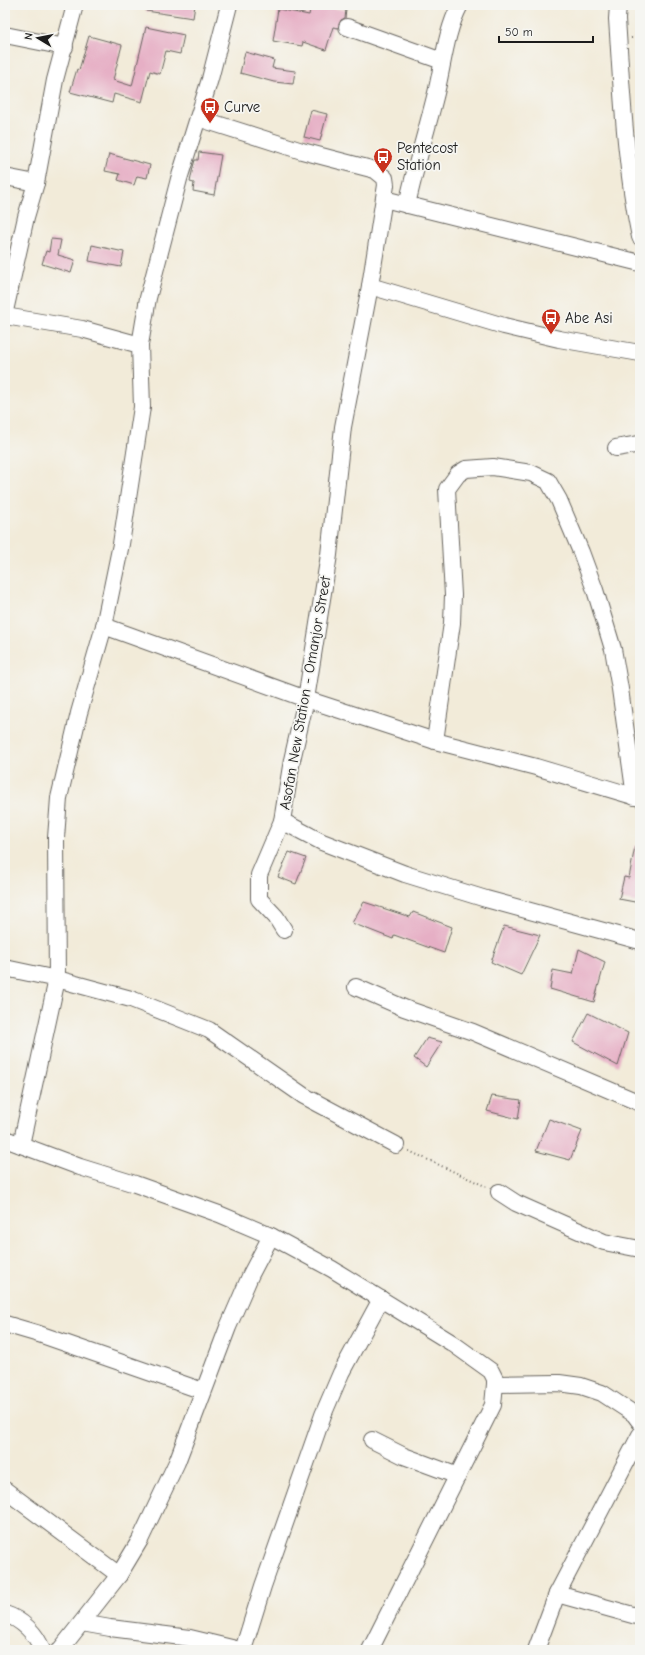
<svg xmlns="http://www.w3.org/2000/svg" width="645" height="1655" font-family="'Comic Neue',sans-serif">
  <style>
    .building { fill: #e6afc5 }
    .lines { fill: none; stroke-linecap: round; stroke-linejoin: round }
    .minor-casing { stroke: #67645e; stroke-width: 18 }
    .path { stroke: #67645e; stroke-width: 2; stroke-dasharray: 1 3; stroke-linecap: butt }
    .minor { stroke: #fff; stroke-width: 16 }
    .labels { text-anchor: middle; stroke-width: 3.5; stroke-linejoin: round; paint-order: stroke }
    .poi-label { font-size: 15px; fill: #1c1c1c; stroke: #f6f6f2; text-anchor: start }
    .street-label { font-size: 15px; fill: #1c1c1c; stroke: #f6f6f2 }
  </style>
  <rect width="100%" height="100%" fill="#f6f6f2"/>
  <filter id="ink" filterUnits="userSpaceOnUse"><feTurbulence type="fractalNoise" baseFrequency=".025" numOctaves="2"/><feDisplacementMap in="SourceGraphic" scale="8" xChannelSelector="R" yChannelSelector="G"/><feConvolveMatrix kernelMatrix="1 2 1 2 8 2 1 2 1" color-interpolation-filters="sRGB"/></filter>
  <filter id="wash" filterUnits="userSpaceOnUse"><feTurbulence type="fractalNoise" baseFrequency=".012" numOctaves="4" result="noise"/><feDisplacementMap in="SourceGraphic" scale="16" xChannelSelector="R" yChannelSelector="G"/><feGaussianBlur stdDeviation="0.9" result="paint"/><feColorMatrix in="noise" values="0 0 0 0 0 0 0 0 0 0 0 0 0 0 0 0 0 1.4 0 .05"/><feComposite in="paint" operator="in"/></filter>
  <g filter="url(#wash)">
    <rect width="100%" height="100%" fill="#f2ebd9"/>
    <g id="blocks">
      <g class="building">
        <polygon points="146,5 195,5 193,18 146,11"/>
        <polygon points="311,5 346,10 345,18 341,20 338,28 333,27 326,50 303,42 302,46 273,41 278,9 309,15"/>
        <polygon points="146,27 184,35 180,54 166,51 160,74 150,71 142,102 114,94 112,103 70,92 77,69 79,70 89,36 122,45 113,80 132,86"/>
        <polygon points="245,52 274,60 272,68 295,71 293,84 274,82 240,73"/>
        <polygon points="311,110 327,114 320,141 304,137"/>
        <polygon points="199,152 221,155 214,195 193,191 194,183 190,182 193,167 195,160 198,160"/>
        <polygon points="109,154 150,165 147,178 137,176 134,185 118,180 120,174 105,171"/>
        <polygon points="51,239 61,240 58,255 75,260 71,273 42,264 46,251 49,252"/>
        <polygon points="92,245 124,252 121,267 89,261"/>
        <polygon points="635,846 640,846 640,903 619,899 624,877 629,878"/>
        <polygon points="289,852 306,858 296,884 278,877"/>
        <polygon points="364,902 410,917 413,912 452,927 444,953 394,935 393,939 352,923"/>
        <polygon points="504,926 540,935 521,975 491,962"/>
        <polygon points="579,949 605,962 594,1002 550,989 553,970 573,974"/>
        <polygon points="588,1013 628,1033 618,1066 573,1042"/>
        <polygon points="427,1038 442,1042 426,1067 414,1058"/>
        <polygon points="492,1096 521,1100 518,1119 487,1111"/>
        <polygon points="549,1119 582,1131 570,1160 536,1151"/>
      </g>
    </g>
  </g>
  <g filter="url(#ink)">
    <use href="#blocks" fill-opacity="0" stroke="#67645e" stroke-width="1"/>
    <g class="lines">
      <defs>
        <g id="minor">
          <path d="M618 5 617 19C622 92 625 165 640 237"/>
          <polyline points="347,27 442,61"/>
          <polyline points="5,35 65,47"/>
          <polyline points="198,118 302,151 375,170 385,178 386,185 370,286 343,427 329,555 306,699 292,760 282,821 322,842 405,874 486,899 640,941"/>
          <polyline points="5,177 36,183"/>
          <polyline points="384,199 640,263"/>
          <path d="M407 205C415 168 426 133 435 97 443 67 445 33 460 5"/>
          <polyline points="370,286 504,326 559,339 640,353"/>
          <polyline points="5,311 26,217 36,183 55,80 75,5"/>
          <polyline points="5,316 82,329 140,345"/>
          <polyline points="616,448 640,444"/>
          <polyline points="104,626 306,699 435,741 536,767 640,798"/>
          <polyline points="435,741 452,623 453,595 447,489 458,474 466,469 493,467 531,473 548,481 559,500 581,552 595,590 613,649 620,689 635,797"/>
          <polyline points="282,821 259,875 259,899 276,917 284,930"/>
          <polyline points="5,968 57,979 131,999 209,1030 304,1096 396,1145"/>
          <polyline points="356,987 404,1008 473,1032 640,1103"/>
          <polyline points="5,1139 80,1167 135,1184 219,1214 271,1236 332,1269 452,1343 491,1371 495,1379 495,1384 493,1405 370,1650"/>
          <polyline points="21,1145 57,979 56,838 59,798 79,713 104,626 121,544 142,407 140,345 148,298 179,179 210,79 229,5"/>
          <polyline points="499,1192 516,1203 604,1242 640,1249"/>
          <polyline points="5,1324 39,1334 203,1391"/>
          <polyline points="495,1384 559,1383 581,1386 602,1393 634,1414 640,1422"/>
          <polyline points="372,1440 404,1456 458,1476"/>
          <polyline points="5,1490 119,1575"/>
          <polyline points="557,1594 640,1617"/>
          <path d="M5 1614C21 1619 37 1634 42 1650"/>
          <polyline points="82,1623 110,1628 190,1638 240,1650"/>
          <polyline points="60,1650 119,1575 140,1540 177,1462 228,1327 251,1274 271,1236"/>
          <polyline points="243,1650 263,1586 323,1415 341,1373 381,1299"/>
          <polyline points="536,1650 557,1594 640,1435"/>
        </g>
      </defs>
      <use href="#minor" class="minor-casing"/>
      <g class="path">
        <polyline points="631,38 640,37"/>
        <polyline points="409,1151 487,1187"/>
      </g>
      <use href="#minor" class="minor"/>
    </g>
  </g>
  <defs>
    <symbol id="bus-pin" viewBox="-11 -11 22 30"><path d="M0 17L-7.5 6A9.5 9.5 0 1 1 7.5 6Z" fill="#c8321e" stroke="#f6f6f2"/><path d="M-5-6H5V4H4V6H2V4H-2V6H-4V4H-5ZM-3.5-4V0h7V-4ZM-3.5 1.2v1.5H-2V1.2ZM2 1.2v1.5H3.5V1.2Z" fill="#fff"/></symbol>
  </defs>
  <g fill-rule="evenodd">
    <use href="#bus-pin" x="199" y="96" width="22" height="30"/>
    <use href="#bus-pin" x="372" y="146" width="22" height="30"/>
    <use href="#bus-pin" x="540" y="307" width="22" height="30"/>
  </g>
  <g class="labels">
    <g class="poi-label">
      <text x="224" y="112">Curve</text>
      <text x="397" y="153">Pentecost<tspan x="397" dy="17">Station</tspan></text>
      <text x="565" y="323">Abe Asi</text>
    </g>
    <g class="street-label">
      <text transform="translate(305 693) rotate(-80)" y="5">Asofan New Station - Omanjor Street</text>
    </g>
  </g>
  <rect width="645" height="1655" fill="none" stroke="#f6f6f2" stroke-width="20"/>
  <g transform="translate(38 38) rotate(280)" stroke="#f6f6f2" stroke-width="3" paint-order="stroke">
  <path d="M0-3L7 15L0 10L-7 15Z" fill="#1c1c1c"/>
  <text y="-6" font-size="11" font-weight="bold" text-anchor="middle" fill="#1c1c1c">N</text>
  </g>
  <path d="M499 36v6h94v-6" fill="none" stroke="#1c1c1c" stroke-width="2"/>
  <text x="505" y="36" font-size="12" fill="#1c1c1c" stroke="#f6f6f2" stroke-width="3" paint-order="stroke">50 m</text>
</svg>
